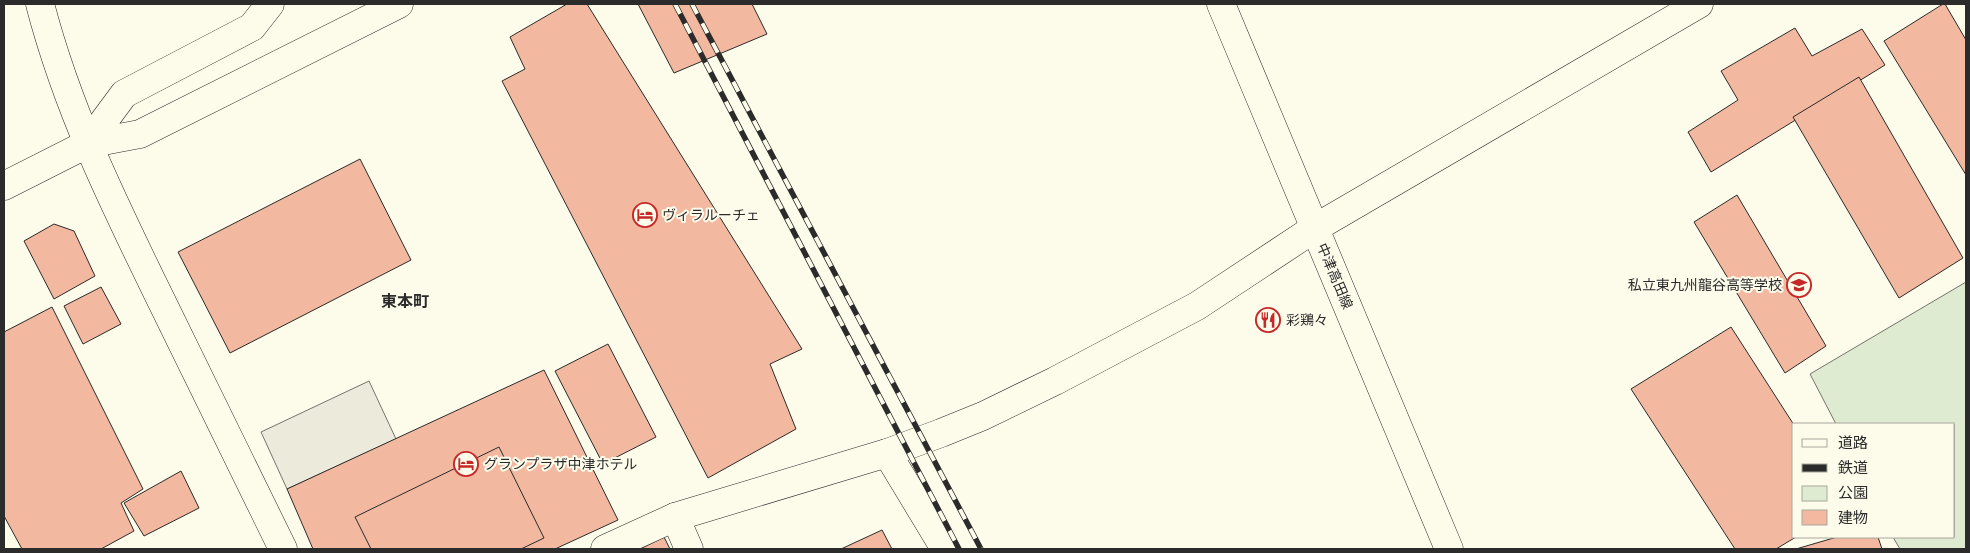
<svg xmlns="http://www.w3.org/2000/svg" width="1970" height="553" font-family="Commissioner,'Noto Sans JP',sans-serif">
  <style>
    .green { fill: #deebd1; stroke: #74746e }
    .parking { fill: #eceadb; stroke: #74746e }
    .building { fill: #f2b8a0; stroke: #2b2b2b }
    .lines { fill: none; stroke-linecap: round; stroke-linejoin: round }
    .minor-casing { stroke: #2b2b2b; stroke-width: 29 }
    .major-casing { stroke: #2b2b2b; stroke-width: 29 }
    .minor { stroke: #fdfbea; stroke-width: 28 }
    .major { stroke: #fdfbea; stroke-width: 28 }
    .rail-casing { stroke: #2b2b2b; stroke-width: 5.5 }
    .rail { stroke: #fdfbea; stroke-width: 4; stroke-dasharray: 11; stroke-linecap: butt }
    .labels { text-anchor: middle; stroke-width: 4; stroke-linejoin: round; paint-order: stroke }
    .poi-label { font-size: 14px; fill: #2b2b2b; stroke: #fdfbea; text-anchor: start }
    .street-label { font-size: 14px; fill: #2b2b2b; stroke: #fdfbea }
    .quarter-label { font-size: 16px; font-weight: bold; fill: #2b2b2b; stroke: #fdfbea }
  </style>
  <rect width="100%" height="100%" fill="#fdfbea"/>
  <polygon class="green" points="1966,282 1966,549 1900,549 1893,537 1954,537 1954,424 1836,424 1810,374"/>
  <polygon class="parking" points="369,381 396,439 287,489 261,432"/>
  <g class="building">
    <polygon points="567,4 587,4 802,349 770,364 796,429 708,478 502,81 525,69 510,37"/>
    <polygon points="638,4 752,4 767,34 674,73"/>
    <polygon points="1943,4 1945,4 1966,40 1966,175 1884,41"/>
    <polygon points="1795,28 1812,56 1862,29 1885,65 1711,172 1688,132 1738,100 1721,71"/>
    <polygon points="1859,77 1963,258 1899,298 1793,117"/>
    <polygon points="360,159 411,260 230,353 178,252"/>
    <polygon points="1737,195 1826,346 1785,373 1694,222"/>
    <polygon points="54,224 74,231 95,276 54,299 24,241"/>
    <polygon points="101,287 121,324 83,344 64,306"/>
    <polygon points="52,307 143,489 121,503 134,531 101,549 22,549 4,516 4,332"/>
    <polygon points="1731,327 1794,425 1794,537 1796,537 1776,549 1735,549 1631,389"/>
    <polygon points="608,344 656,437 603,464 555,371"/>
    <polygon points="544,370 618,520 555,549 313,549 287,489"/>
    <polygon points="499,447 544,538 521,549 371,549 355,517"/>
    <polygon points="181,471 199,508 144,536 124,503"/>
    <polygon points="882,530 892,549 841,549"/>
    <polygon points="664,537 670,549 640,549"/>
    <polygon points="1837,537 1878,537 1882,549 1796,549"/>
  </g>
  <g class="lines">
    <defs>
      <g id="minor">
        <path d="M40 4C67 108 113 202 160 298 201 381 242 465 283 549"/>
        <polyline points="270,4 252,27 124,94 87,144 140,134 399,4"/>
        <polyline points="4,186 87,144"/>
        <polyline points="887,453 945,549"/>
        <polyline points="675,517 689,549"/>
        <polyline points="605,549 675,517 887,453 941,433 983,416 1055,381 1197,306 1315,228 1699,4"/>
      </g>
      <polyline id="major" points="1221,4 1449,549"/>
    </defs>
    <use href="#minor" class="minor-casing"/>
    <use href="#major" class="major-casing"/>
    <use href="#minor" class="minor"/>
    <use href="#major" class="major"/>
    <defs>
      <g id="rail">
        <polyline points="675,4 959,549"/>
        <polyline points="692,4 981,549"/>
      </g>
    </defs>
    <use href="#rail" class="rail-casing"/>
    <use href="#rail" class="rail"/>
  </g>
  <defs>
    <symbol id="hotel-ring" viewBox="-11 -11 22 22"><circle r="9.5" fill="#fdfbea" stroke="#c62828" stroke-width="1.5"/><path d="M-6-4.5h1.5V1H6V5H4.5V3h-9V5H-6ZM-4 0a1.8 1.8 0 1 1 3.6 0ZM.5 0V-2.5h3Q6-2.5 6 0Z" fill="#c62828"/></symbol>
    <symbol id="school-ring" viewBox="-11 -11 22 22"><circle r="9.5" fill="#fdfbea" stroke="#c62828" stroke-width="1.5"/><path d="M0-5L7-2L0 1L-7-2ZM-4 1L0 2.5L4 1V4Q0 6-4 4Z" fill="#c62828"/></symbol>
    <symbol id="restaurant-ring" viewBox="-11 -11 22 22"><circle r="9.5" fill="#fdfbea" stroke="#c62828" stroke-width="1.5"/><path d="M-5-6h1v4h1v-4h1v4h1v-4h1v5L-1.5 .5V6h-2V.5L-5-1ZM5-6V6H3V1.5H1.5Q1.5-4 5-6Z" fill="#c62828"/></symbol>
  </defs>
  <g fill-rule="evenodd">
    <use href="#hotel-ring" x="631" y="201" width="28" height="28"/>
    <use href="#school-ring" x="1785" y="271" width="28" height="28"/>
    <use href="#restaurant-ring" x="1254" y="306" width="28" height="28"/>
    <use href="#hotel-ring" x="452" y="450" width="28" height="28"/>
  </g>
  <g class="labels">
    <g class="poi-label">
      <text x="662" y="220">ヴィラルーチェ</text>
      <text x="1782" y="290" text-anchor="end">私立東九州龍谷高等学校</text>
      <text x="1286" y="325">彩鶏々</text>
      <text x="484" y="469">グランプラザ中津ホテル</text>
    </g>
    <g class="street-label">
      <text transform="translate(1335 276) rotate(67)" y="5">中津高田線</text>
    </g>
    <g class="quarter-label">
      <text x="405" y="307">東本町</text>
    </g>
  </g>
  <rect width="1970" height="553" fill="none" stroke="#2b2b2b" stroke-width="10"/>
  <rect x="1792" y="423" width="162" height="115" fill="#fdfbea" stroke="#a9a89e"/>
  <rect x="1802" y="439" width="25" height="8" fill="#fdfbea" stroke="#a9a89e"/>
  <text x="1838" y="448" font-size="15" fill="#2b2b2b">道路</text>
  <rect x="1802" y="464" width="25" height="8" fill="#2b2b2b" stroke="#a9a89e"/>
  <text x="1838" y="473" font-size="15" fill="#2b2b2b">鉄道</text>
  <rect x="1802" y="486" width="25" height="15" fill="#deebd1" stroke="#a9a89e"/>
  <text x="1838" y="498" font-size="15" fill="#2b2b2b">公園</text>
  <rect x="1802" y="510" width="25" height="15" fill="#f2b8a0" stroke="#a9a89e"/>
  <text x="1838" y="523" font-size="15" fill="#2b2b2b">建物</text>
</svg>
